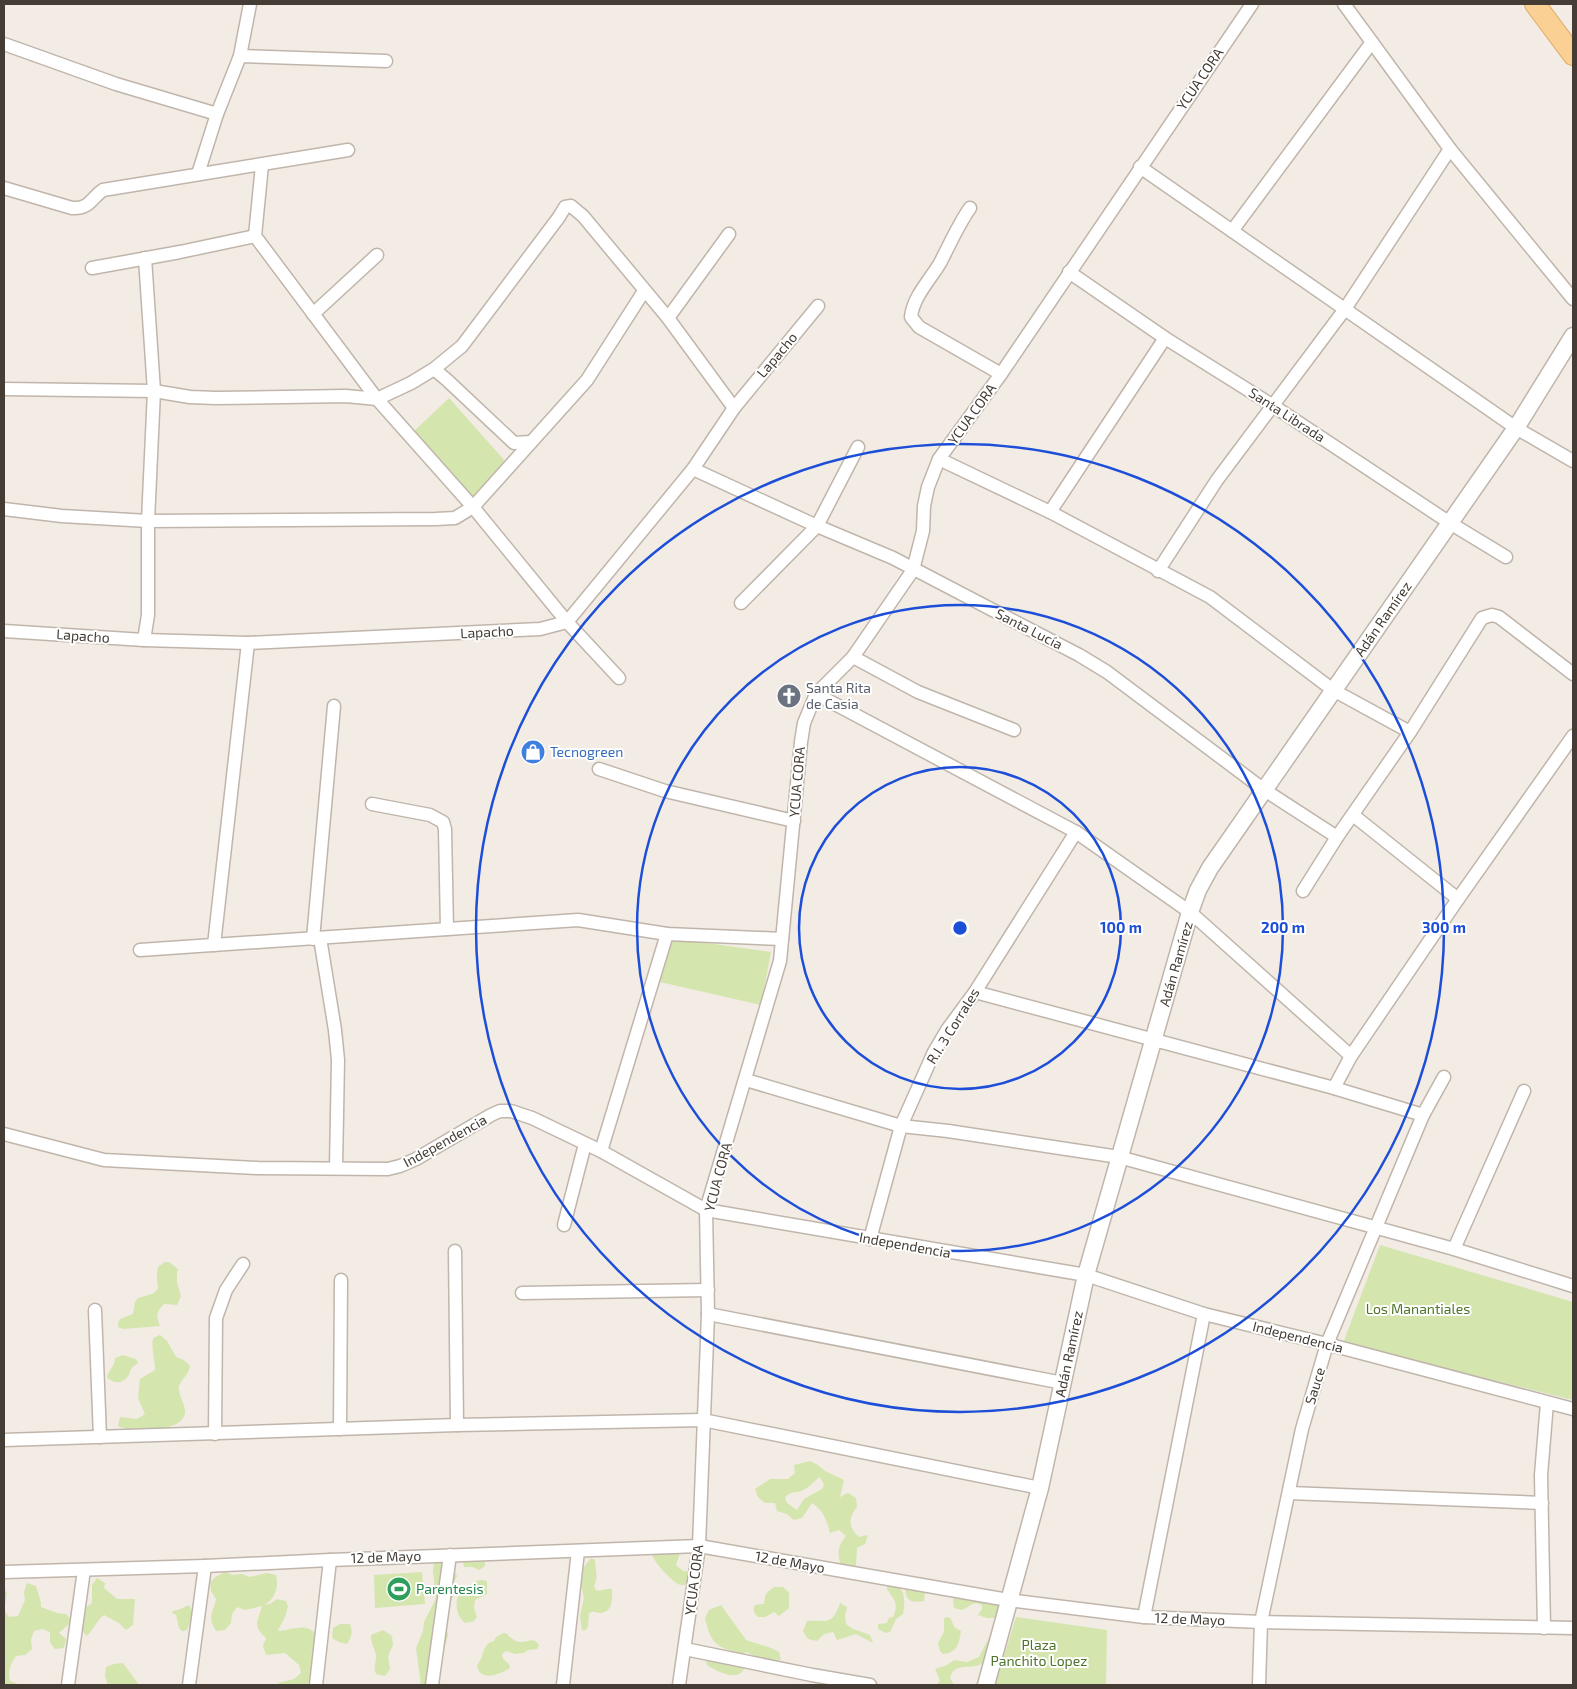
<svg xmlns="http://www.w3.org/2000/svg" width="1577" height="1689" font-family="'Exo 2',sans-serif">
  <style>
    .green { fill: #d4e5ae; fill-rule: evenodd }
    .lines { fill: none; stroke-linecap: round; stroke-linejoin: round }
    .minor-casing { stroke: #c0b5ab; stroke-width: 15 }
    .tertiary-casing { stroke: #c0b5ab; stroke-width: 19 }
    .primary-casing { stroke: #dfaa65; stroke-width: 22 }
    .minor { stroke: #fff; stroke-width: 12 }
    .tertiary { stroke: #fff; stroke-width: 16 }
    .primary { stroke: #fbd095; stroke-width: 20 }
    .ring { fill: none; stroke: #1d4ed8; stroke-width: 2.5 }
    .labels { text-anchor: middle; stroke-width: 4; stroke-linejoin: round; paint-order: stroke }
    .street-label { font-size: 14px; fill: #443c35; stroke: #fff }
    .worship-label { font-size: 14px; fill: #5b616d; stroke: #fff; text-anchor: start }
    .shop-label { font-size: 14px; fill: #366cbe; stroke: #fff; text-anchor: start }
    .park-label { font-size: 14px; fill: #4f732a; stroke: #fff }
    .leisure-label { font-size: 14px; fill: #27864d; stroke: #fff; text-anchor: start }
    .centre { fill: #1d4ed8; stroke: #fff; stroke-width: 2.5 }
    .ring-label { font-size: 15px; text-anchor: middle; font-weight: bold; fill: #1d4ed8; stroke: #fff; stroke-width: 4; stroke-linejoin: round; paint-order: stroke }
  </style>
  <rect width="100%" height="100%" fill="#f2ece5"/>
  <g class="green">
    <polygon points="449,398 505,461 472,498 411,434"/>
    <polygon points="671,938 771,952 761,1005 660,982"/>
    <polygon points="1380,1245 1573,1302 1573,1400 1343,1343"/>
    <path d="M165 1262H169L179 1270 177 1271V1283L181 1296 177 1305 164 1304C156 1312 156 1316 160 1326L123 1329 118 1327V1323L120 1319 133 1314 135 1302 138 1298C169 1291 153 1288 158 1267Z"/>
    <path d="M160 1335 167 1341 176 1357 184 1360 190 1366C188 1376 182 1378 179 1386 177 1394 186 1404 185 1413 182 1433 132 1433 118 1426L120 1417 137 1419 145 1414 138 1398 140 1379 155 1370C155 1358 151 1349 153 1338Z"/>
    <path d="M123 1355 136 1359 138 1363C137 1364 132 1367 132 1368 129 1372 131 1372 128 1376 123 1384 112 1384 107 1377 109 1369 115 1366 115 1358Z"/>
    <path d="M810 1461 818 1465 825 1471 844 1480 840 1497 848 1493 856 1498 857 1507C848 1518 848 1527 859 1537L868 1535 865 1544 857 1548 856 1566 850 1573 842 1568C837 1555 837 1547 846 1536L839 1530 830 1533C827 1520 823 1510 812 1503L802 1518 794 1520 787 1514 777 1511 775 1503H765L758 1497 755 1489 770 1479H788L795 1473 794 1465ZM820 1477 824 1485 822 1489 804 1499 797 1510 787 1503 785 1498C790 1490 796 1494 803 1490 810 1487 814 1481 820 1477Z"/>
    <path d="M652 1552 680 1553 676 1565 683 1571H687L688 1580 687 1584C683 1585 682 1586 678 1584 671 1580 651 1560 652 1552Z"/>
    <path d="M591 1558 595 1560C595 1570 599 1577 594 1586L596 1590C602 1592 606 1588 612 1589 612 1597 614 1611 601 1613 596 1613 595 1610 589 1613L588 1626 586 1630H582L580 1616 584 1598 580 1580V1572Z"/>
    <polygon points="463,1559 485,1560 485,1566 479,1570 473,1567 464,1567"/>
    <polygon points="443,1560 451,1564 457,1576 453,1584 455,1593 447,1609 446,1627 448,1635 435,1685 421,1685 416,1648 423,1631 424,1622 436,1598 433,1571 434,1562"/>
    <path d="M225 1572 233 1575 242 1574 250 1577 267 1573 276 1575C279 1587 275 1599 264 1605L270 1604 277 1599 286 1601 289 1609 287 1608C287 1617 281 1623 278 1631 294 1630 306 1621 318 1636L308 1685H278V1683L294 1679 301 1673 299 1665 285 1653 266 1655 263 1646 266 1638C252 1626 258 1621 262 1606L245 1610 237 1607 232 1614 231 1623 225 1630 216 1631C207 1616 213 1614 216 1599L211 1591 210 1582 217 1576Z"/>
    <polygon points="422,1572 425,1604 375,1608 374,1575"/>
    <path d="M97 1578 105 1583 104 1588 117 1599H135L133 1625 126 1630 119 1623 104 1615C96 1621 94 1629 87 1636L81 1630 85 1608 92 1603V1585Z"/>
    <path d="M482 1580 487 1581V1594L475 1600 474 1608 477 1617 474 1621 465 1623C454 1613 454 1597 464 1587L472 1589 476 1581Z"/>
    <path d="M27 1583 36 1586 41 1603V1607L57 1613 66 1614 72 1621 59 1633 66 1639 64 1648 55 1649 50 1642V1632L42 1629 34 1631 31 1640 32 1649 25 1655 16 1656C10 1665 8 1671 10 1681L20 1685H4V1589L7 1593 4 1610 9 1617 18 1616 25 1600 24 1592Z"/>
    <path d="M887 1585C890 1585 893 1585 896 1586 906 1589 905 1606 903 1614L896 1619 890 1632 886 1633 878 1629V1624L887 1623 889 1618 893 1617C900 1603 893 1599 887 1589Z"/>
    <path d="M774 1587H783L789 1593V1608L779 1616 774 1612 765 1617H758C754 1613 752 1610 755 1605L764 1604C766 1593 764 1595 774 1587Z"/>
    <path d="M905 1590C911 1590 915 1591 921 1590L925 1593 924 1601C914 1603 906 1602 905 1590Z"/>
    <path d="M957 1597 998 1603 1001 1607 996 1618H987L978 1615 982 1609V1605C972 1600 970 1607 962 1610L954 1608 953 1599Z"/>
    <path d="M840 1603 847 1607 845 1616 846 1624 853 1629 870 1635 873 1643 856 1634 837 1640 833 1632 824 1634 817 1641 808 1639 803 1631 807 1621C828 1620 832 1626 840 1603Z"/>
    <path d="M189 1605C195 1614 190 1622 187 1630L182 1631 179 1628 176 1615 172 1613 173 1611 178 1610Z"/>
    <path d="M721 1605 746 1640 771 1648 779 1652 781 1660 763 1659 746 1652 742 1654C716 1647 711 1644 705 1618L709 1610Z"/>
    <path d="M948 1617 951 1619 954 1627 961 1631C959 1644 957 1653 943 1654L940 1651 938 1643 944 1632V1618Z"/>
    <polygon points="1016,1617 1107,1630 1106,1685 995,1685"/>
    <path d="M340 1624H350C353 1633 352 1636 347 1644L339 1642 332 1638 333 1628Z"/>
    <path d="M383 1630 392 1636 393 1645 388 1656 390 1669 385 1676 376 1674C373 1667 376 1664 376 1657 376 1649 370 1643 371 1635Z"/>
    <path d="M504 1633 508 1634V1636C512 1638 515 1642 520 1642 528 1643 533 1636 539 1645L537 1649 528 1650 524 1653 515 1654 506 1651 502 1654 503 1659 509 1664 510 1668C501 1674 479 1683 477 1665 485 1657 481 1644 494 1641L496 1637Z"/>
    <path d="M989 1638H994L988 1660C984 1662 980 1665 976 1666 965 1668 954 1664 950 1678L954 1685H937L940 1680 935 1669 947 1665 954 1660 967 1662 979 1657Z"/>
    <path d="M710 1658 745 1665C742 1684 717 1672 707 1665L706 1661Z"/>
    <polygon points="123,1663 139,1685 108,1685 105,1676 106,1667 114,1664"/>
  </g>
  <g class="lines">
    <defs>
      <g id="minor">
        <polyline points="1344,4 1450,149 1573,299"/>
        <polyline points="4,44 116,84 217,114"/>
        <polyline points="240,56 386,61"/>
        <polyline points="262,165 255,236 377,399 473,507 567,622 619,678"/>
        <polyline points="1140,167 1516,428 1573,461"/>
        <polyline points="198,174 217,114 240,56 250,4"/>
        <path d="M4 188 72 208C90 209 90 199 103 190L348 150"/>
        <path d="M970 208C958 225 950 244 940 263 930 280 913 297 911 317L919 327 1001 374"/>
        <polyline points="1232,231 1372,42"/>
        <polyline points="92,268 180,252 255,236"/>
        <polyline points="1069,272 1165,338 1272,405 1450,523 1506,557"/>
        <polyline points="313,314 377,255"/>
        <polyline points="668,318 729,234"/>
        <polyline points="434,369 447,380 514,443 531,442"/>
        <polyline points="4,389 154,391 190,397 216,398 346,396 377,399 411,383 434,369 462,346 559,217 565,207 571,206 583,216 668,318 734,408"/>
        <polyline points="939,459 1050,512 1210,597 1333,690 1410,732"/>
        <polyline points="693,469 817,526 893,558 1079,655 1107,672 1263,789 1337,837"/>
        <polyline points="4,509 62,516 148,521 436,519 455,518 473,507 587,380 644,291"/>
        <polyline points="1050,512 1165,338"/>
        <polyline points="1158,571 1217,480 1345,309 1450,149"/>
        <polyline points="741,603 817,526 858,447"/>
        <polyline points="4,631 144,640 248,643 540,629 567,622 693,469 734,408 818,306"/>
        <polyline points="144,640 148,615 148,521 154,391 145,258"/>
        <polyline points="853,657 918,692 1014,730"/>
        <polyline points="816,694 1076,832 1190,912 1351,1056"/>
        <polyline points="599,769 665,791 794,821"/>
        <polyline points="372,804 430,815 443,822 445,829 447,929"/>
        <polyline points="1353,815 1458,899"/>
        <polyline points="1303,891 1337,837 1410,732 1482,618 1492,615 1499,617 1573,674"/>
        <polyline points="320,938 335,1030 338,1060 336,1168"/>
        <polyline points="313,939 334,706"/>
        <polyline points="214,945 248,643"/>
        <polyline points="140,950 578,920 667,934 782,939"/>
        <polyline points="975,992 1334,1088 1423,1115"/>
        <polyline points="746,1080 901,1126 948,1131 1119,1157 1454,1249 1573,1286"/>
        <polyline points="1334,1088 1351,1056 1458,899 1573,736"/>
        <polyline points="4,1134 104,1160 258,1168 388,1169 400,1166 416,1159 491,1115 500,1111 511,1111 532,1118 601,1151 706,1210 1086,1275 1204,1314 1327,1344 1573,1409"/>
        <polyline points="601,1151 667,934"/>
        <polyline points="564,1225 585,1144"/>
        <polyline points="870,1239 901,1126 934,1052 947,1030 975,992 1076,832"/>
        <polyline points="1454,1249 1524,1091"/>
        <polyline points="455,1251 457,1425"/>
        <polyline points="522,1293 708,1290"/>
        <polyline points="95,1310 100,1437"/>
        <polyline points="708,1314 1063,1383"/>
        <polyline points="340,1429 341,1280"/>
        <polyline points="215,1434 216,1318 226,1290 243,1264"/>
        <polyline points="4,1440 457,1425 703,1420 1040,1488"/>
        <polyline points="1289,1493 1542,1503"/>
        <polyline points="4,1572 205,1566 330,1560 699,1546 1008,1600 1144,1617 1261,1622 1573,1628"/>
        <polyline points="1144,1617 1204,1314"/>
        <polyline points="1544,1628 1541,1475 1547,1403"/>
        <polyline points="685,1649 812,1675 870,1685"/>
        <polyline points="68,1685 84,1570"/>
        <polyline points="189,1685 205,1566"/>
        <polyline points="316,1685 330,1560"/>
        <polyline points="432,1685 450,1555"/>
        <polyline points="563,1685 578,1551"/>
        <polyline points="679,1685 699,1546 708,1314 706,1210 780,961 801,742 804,723 816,694 853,657 913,570 923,531 924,506 928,487 939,459 1001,374 1252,4"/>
        <polyline points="1259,1685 1261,1622 1302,1429 1327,1344 1423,1115 1444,1077"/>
      </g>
      <polyline id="tertiary" points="986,1685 1040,1488 1086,1275 1190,912 1198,890 1210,868 1516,428 1573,336"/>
      <polyline id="primary" points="1535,4 1573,55"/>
    </defs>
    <use href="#minor" class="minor-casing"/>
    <use href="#tertiary" class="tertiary-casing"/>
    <use href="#primary" class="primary-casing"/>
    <use href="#minor" class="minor"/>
    <use href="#tertiary" class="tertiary"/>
    <use href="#primary" class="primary"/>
  </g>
  <g class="ring">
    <circle cx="960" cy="928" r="161"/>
    <circle cx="960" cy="928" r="323"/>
    <circle cx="960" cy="928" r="484"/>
  </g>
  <defs>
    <symbol id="church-disc" viewBox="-11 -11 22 22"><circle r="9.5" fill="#6b7280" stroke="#fff"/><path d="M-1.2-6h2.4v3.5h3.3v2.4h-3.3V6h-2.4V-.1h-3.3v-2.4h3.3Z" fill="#fff"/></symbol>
    <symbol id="shop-disc" viewBox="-11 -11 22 22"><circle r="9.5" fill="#3f7fe0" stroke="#fff"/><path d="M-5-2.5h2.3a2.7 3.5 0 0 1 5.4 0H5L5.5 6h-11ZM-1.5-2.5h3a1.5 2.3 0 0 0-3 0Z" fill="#fff"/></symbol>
    <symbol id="stadium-disc" viewBox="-11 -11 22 22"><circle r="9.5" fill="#2e9e5b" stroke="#fff"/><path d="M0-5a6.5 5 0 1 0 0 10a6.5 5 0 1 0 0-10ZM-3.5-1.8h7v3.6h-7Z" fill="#fff"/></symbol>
  </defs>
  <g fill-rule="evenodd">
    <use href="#church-disc" x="775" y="682" width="28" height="28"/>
    <use href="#shop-disc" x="519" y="738" width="28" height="28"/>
    <use href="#stadium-disc" x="385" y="1575" width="28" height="28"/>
  </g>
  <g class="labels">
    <g class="street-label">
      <text transform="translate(1200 79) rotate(-56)" y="5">YCUA CORA</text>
      <text transform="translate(777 355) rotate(-50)" y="5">Lapacho</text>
      <text transform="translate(972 414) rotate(-54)" y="5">YCUA CORA</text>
      <text transform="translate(1287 415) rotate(33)" y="5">Santa Librada</text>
      <text transform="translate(1383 619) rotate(-55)" y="5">Adán Ramírez</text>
      <text transform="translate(1029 629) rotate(27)" y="5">Santa Lucía</text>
      <text transform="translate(487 632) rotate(-3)" y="5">Lapacho</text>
      <text transform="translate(83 636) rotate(4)" y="5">Lapacho</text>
      <text transform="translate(797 782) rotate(-85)" y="5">YCUA CORA</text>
      <text transform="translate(1176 964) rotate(-74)" y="5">Adán Ramírez</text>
      <text transform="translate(953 1026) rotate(-58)" y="5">R.I. 3 Corrales</text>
      <text transform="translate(445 1141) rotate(-29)" y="5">Independencia</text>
      <text transform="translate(718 1177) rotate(-75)" y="5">YCUA CORA</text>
      <text transform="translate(905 1245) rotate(10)" y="5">Independencia</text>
      <text transform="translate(1298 1337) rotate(14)" y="5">Independencia</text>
      <text transform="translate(1069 1354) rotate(-78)" y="5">Adán Ramírez</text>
      <text transform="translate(1315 1386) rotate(-73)" y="5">Sauce</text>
      <text transform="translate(386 1557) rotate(-2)" y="5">12 de Mayo</text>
      <text transform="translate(790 1562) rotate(10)" y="5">12 de Mayo</text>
      <text transform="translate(694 1580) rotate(-83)" y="5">YCUA CORA</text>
      <text transform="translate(1190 1619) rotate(2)" y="5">12 de Mayo</text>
    </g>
    <g class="worship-label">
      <text x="806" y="693">Santa Rita<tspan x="806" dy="16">de Casia</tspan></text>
    </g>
    <g class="shop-label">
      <text x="550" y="757">Tecnogreen</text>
    </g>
    <g class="park-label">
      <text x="1418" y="1314">Los Manantiales</text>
      <text x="1039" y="1650">Plaza<tspan x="1039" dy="16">Panchito Lopez</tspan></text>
    </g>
    <g class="leisure-label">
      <text x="416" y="1594">Parentesis</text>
    </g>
  </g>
  <circle cx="960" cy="928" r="8" class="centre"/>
  <g class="ring-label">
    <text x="1121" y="933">100 m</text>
    <text x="1283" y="933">200 m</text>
    <text x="1444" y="933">300 m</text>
  </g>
  <rect width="1577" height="1689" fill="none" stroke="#443c35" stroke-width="10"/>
</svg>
